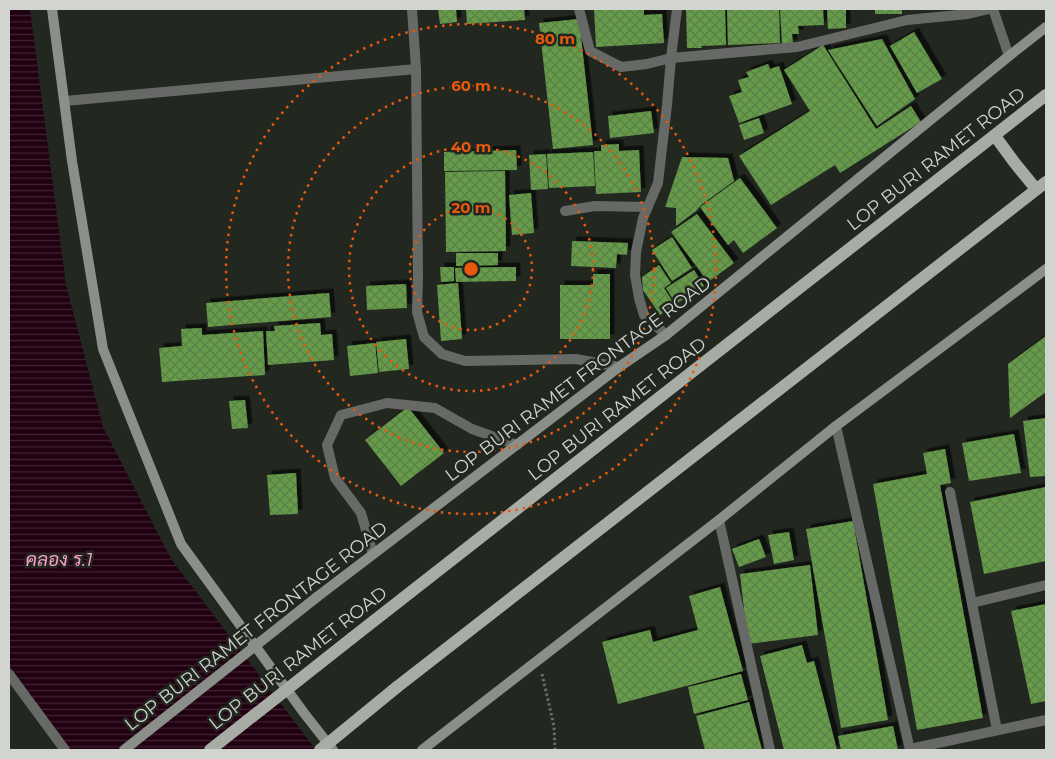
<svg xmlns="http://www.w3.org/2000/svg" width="1055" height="759" font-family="Montserrat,Sarabun,sans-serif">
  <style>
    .water { fill: url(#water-rules) }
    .building { fill: url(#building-cross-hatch); filter: url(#shadow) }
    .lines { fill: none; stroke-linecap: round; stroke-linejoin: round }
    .path { stroke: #686d66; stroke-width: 3; stroke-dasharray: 2.5 2.5; stroke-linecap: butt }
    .lane { stroke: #666965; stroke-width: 10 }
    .street { stroke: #666965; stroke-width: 10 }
    .secondary { stroke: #8b8f89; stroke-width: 10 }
    .primary { stroke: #a7aca5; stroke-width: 12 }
    .secondary-bridge { stroke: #8b8f89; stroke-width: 10 }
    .primary-bridge { stroke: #a7aca5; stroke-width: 12 }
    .ring { fill: none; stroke: #e8590c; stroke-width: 2.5; stroke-dasharray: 2.5 5 }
    .labels { text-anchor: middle; stroke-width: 5; stroke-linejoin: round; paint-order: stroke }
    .street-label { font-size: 18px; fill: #d1d4cf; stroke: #222720 }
    .water-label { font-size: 19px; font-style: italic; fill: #fc9dcd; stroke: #222720 }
    .centre { fill: #e8590c; stroke: #222720; stroke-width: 2.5 }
    .ring-label { font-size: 15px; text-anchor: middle; font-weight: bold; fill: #e8590c; stroke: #222720; stroke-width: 5; stroke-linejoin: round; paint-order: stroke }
  </style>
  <defs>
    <pattern id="water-rules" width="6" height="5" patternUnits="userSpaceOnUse" patternTransform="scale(1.25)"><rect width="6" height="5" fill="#200011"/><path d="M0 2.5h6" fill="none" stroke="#3f2433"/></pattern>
    <pattern id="building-cross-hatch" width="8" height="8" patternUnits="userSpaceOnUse" patternTransform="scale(1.25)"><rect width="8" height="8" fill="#659b49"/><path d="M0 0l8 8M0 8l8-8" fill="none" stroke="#5a8046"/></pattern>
    <filter id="shadow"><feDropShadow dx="4.5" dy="-4.5" stdDeviation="0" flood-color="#0009"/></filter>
  </defs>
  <rect width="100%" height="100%" fill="#222720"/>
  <polygon class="water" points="9,9 30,9 66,285 103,427 171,559 316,750 70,750 9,665"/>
  <g class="building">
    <polygon points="438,9 456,9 457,22 440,24"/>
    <polygon points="466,9 524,9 525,20 467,24"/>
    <polygon points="594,9 644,9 644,15 662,14 664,43 596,47"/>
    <polygon points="686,9 725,9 726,45 701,46 702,48 687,48"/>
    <polygon points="727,9 779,9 780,43 728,45"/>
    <polygon points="780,9 823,9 824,25 798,26 799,34 792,34 793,44 782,44"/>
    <polygon points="827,9 846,9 846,28 828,29"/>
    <rect x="875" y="9" width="27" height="5"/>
    <polygon points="579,19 593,145 553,149 539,23"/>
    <polygon points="914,32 942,79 917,93 890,46"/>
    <polygon points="882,39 915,99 877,126 828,50"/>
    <polygon points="823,45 876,129 911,106 921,122 840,173 835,165 771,205 739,156 810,111 784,70"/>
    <polygon points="768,64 770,69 779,66 792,104 739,123 729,96 742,92 738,80 749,77 746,72"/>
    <polygon points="651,111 654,133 610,138 608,116"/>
    <polygon points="759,118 764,133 744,140 739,125"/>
    <polygon points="619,144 619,151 639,150 641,192 596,194 594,151 601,151 601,145"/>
    <polygon points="516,150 517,170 444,171 444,152"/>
    <polygon points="593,152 595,186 549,188 547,154"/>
    <polygon points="546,154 548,189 531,190 529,155"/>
    <polygon points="682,157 728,158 734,181 701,205 696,211 676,226 676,208 665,207"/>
    <polygon points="505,171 506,251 446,252 445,172"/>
    <polygon points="740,178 777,228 743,253 734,240 728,245 700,207"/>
    <polygon points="531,193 534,233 512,235 509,195"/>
    <polygon points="697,214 734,263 708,282 671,232"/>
    <polygon points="672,237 692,268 672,281 652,250"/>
    <polygon points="572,241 628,243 627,255 617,254 616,268 571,266"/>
    <polygon points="456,253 498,253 498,265 456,266"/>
    <polygon points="659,265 671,283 664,288 675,305 660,315 643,290 642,277"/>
    <polygon points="440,267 454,267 454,281 441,282"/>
    <polygon points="516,267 516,281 456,282 455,268"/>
    <polygon points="694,270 704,286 676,304 666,288"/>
    <polygon points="593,274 610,274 610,339 560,339 560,285 593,285"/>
    <polygon points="458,283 462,339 441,341 437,285"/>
    <polygon points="406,284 407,308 367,310 366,286"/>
    <polygon points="329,293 331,317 208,327 206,303"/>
    <polygon points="320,323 321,335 332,334 334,360 268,365 266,331 275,331 274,326"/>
    <polygon points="202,328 202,335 263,331 265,375 162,382 159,348 182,346 181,329"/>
    <polygon points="1046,336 1046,392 1010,418 1008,364"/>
    <polygon points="406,339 409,369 379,372 376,342"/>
    <polygon points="375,343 378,373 350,376 347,346"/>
    <polygon points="245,400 248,428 232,429 229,401"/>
    <polygon points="408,407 444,453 401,486 365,440"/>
    <polygon points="1046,418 1046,476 1030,477 1023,421"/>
    <polygon points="1014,434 1021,473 969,481 962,443"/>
    <polygon points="945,449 951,483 940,485 983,718 917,730 873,484 927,474 923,453"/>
    <polygon points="296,473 298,514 270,515 267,475"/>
    <polygon points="1046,487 1046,561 984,574 970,502"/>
    <polygon points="853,521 888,720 841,728 806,529"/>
    <polygon points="789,532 794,560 774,564 768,535"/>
    <polygon points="759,539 766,557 739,567 732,549"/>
    <polygon points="810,565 818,635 748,644 740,574"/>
    <polygon points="720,587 743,671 618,704 602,642 650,630 653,642 698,630 689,596"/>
    <polygon points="1046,604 1046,701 1031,704 1011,611"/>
    <polygon points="802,645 807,663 814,661 837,750 784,750 760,656"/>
    <polygon points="741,674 748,700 694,714 688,687"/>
    <polygon points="749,702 762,750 705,750 696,716"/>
    <polygon points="893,726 898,750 841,750 838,736"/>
  </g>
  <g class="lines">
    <polyline class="path" points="542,674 554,726 555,750"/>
    <polyline class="lane" points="373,554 361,513 335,478 327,445 341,415 387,403 435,408 472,429 517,445"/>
    <g class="street">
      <polyline points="412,9 416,69 418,278 417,312 424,337 442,354 465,361 576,359 619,367"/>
      <polyline points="579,9 590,51 621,67 647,64 671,58 797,47 907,20 968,14 989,9"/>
      <polyline points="993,9 1009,56"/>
      <polyline points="65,101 416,69"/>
      <polyline points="565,211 595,206 648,207"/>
      <polyline points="666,335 644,315 639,298 635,275 636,252 643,218 658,183 667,105 671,58 677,9"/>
      <polyline points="836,426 910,750"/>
      <polyline points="950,492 997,730"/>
      <polyline points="719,520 770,750"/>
      <polyline points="972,603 1046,585"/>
      <polyline points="9,674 65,750"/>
      <polyline points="910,749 1046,720"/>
    </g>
    <g class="secondary">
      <polyline points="52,9 72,161 103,349 181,544 304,713 333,750"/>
      <polyline points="317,597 619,367 666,335 1009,56 1046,27"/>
      <polyline points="422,750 719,520 836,426 1046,269"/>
    </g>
    <g class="primary">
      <polyline points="995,136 1014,162 1036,189"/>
      <polyline points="352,638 1046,95"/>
      <polyline points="397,687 1046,182"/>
    </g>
    <polyline class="secondary-bridge" points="124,750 317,597"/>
    <g class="primary-bridge">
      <polyline points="210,750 352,638"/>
      <polyline points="320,750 397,687"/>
    </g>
  </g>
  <g class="ring">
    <circle cx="471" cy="269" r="61"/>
    <circle cx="471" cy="269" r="122"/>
    <circle cx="471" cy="269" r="183"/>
    <circle cx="471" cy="269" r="245"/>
  </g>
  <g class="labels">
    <g class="street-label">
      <text transform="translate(936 159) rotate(-38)" y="6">LOP BURI RAMET ROAD</text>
      <text transform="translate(578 379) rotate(-37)" y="6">LOP BURI RAMET FRONTAGE ROAD</text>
      <text transform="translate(617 409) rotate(-38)" y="6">LOP BURI RAMET ROAD</text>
      <text transform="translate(256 626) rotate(-38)" y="6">LOP BURI RAMET FRONTAGE ROAD</text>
      <text transform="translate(298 658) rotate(-38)" y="6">LOP BURI RAMET ROAD</text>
    </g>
    <g class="water-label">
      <text x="59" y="566">คลอง ร.1</text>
    </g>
  </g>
  <circle cx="471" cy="269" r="8" class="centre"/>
  <g class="ring-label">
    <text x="555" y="44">80 m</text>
    <text x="471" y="91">60 m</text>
    <text x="471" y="152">40 m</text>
    <text x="471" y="213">20 m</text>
  </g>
  <rect width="1055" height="759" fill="none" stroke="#d1d4cf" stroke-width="20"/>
</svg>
